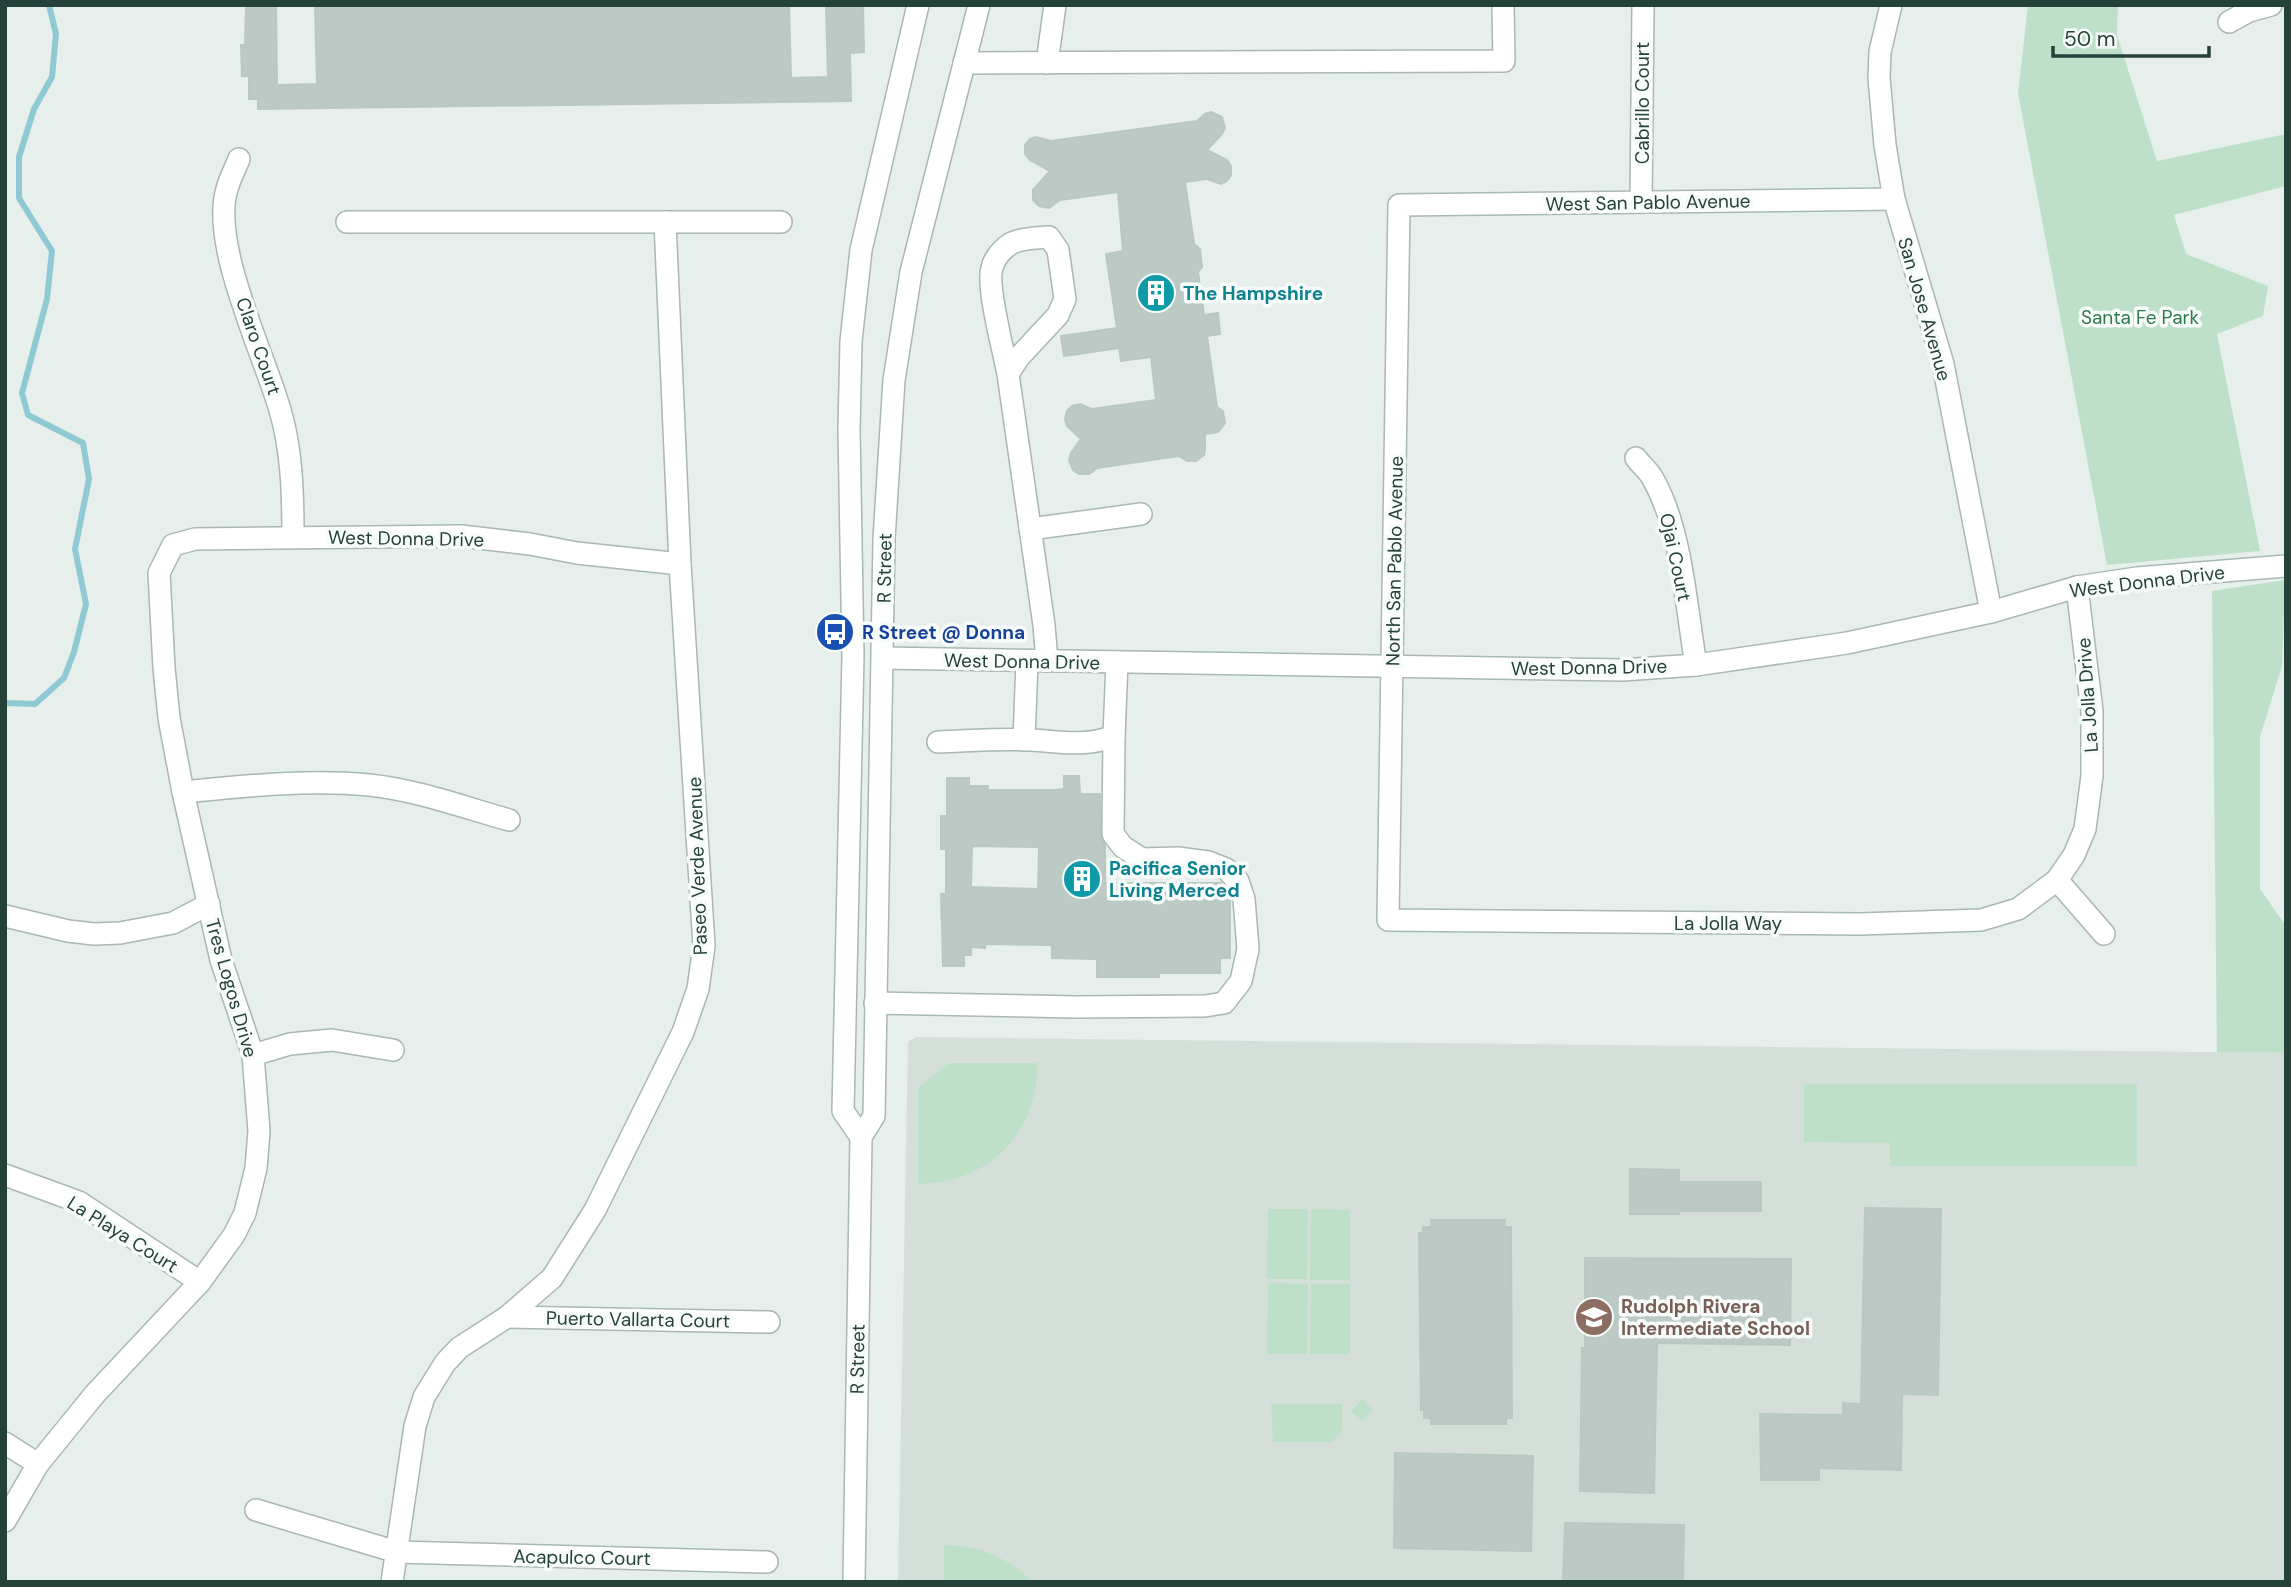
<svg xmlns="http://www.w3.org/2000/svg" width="2291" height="1587" font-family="'DM Sans',sans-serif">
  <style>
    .built { fill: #d4dfda }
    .green { fill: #bfe0c8 }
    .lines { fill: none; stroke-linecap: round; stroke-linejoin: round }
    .stream { stroke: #8ec9d4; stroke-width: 6 }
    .building { fill: #bbcac4; stroke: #b8c9c2; stroke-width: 2; fill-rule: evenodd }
    .minor-casing { stroke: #a8b8b2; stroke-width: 24 }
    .minor { stroke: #fff; stroke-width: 21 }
    .labels { text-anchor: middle; stroke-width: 7; stroke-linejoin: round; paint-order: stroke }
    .street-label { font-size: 19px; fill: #24423a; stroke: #f7fbf9 }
    .culture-label { font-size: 19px; font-weight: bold; fill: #0d838f; stroke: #f7fbf9; text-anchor: start }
    .park-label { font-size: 19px; fill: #2d7a4b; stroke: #f7fbf9 }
    .transit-label { font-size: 19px; font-weight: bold; fill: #164399; stroke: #f7fbf9; text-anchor: start }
    .education-label { font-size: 19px; font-weight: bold; fill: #785e54; stroke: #f7fbf9; text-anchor: start }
  </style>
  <rect width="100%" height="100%" fill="#e6efeb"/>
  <polygon class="built" points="916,1037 2286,1053 2286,1582 898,1582 908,1042"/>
  <g class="green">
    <polygon points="2028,5 2118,5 2117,35 2157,161 2286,134 2286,186 2174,215 2186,254 2268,286 2263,316 2217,334 2260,551 2107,565 2018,93"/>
    <polygon points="2285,580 2282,666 2260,737 2260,889 2286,926 2286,1053 2217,1052 2212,591"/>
    <path d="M949 1063H1037C1039 1133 988 1184 918 1184V1088Z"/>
    <polygon points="1804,1084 2137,1084 2137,1166 1890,1166 1890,1143 1804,1142"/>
    <polygon points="1268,1209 1308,1209 1307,1279 1267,1279"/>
    <polygon points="1311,1209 1350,1210 1350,1280 1310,1280"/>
    <polygon points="1268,1283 1308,1284 1307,1354 1267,1354"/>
    <polygon points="1311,1284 1350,1284 1350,1354 1310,1354"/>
    <polygon points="1362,1399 1373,1409 1362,1421 1351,1411"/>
    <polygon points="1271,1404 1342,1404 1342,1431 1332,1442 1273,1442"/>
    <path d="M944 1545C980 1546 1008 1557 1033 1582H944Z"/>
  </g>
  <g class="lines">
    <polyline class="stream" points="5,703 35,704 64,678 74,652 86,604 75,549 89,479 83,443 28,415 22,393 47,299 52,251 19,198 19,157 34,109 52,77 56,34 49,5"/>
  </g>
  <g class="building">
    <polygon points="246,5 276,5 277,85 317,84 315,5 789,5 791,78 828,77 826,5 863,5 864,52 850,53 851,101 258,109 258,99 249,99 249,76 242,76 241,45 245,45"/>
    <polygon points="1211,112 1222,117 1225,128 1222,134 1207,150 1227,160 1231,166 1231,175 1227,181 1221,184 1207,179 1185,182 1194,244 1200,249 1202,267 1198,272 1204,315 1218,313 1220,334 1207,336 1217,407 1223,411 1225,423 1218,432 1205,434 1205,450 1204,455 1196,461 1187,461 1179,456 1097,468 1089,474 1079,474 1073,470 1069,460 1071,453 1081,439 1067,426 1065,419 1067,411 1072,406 1080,404 1092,409 1156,400 1151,357 1121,361 1119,348 1064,356 1061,336 1117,328 1106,254 1123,251 1118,192 1060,200 1049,208 1039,206 1033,200 1033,190 1050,171 1030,160 1025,154 1025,145 1030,139 1036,137 1051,141 1197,121 1205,114"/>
    <path d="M1064 776H1079L1080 794H1100V834L1105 845V883H1221L1227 888 1230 898V958H1220V973H1159V977H1097V959L1052 958V945L985 944V948L971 947V955H964V966H943L941 894H946V849H941V816H947V778H969V786H988V790H1055L1064 789ZM972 846 1039 847 1038 889 971 887Z"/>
    <polygon points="1630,1169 1679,1170 1679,1182 1761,1182 1761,1211 1679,1211 1679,1214 1630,1214"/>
    <polygon points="1865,1208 1941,1209 1938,1395 1902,1394 1901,1470 1819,1468 1819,1480 1761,1480 1760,1414 1843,1415 1843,1403 1861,1404"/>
    <polygon points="1431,1220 1505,1220 1505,1227 1511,1227 1512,1418 1506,1418 1506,1424 1431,1424 1431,1418 1424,1418 1424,1410 1421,1410 1419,1233 1423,1233 1423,1227 1431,1227"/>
    <polygon points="1585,1258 1791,1259 1790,1345 1657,1343 1654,1493 1580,1491 1582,1348 1585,1348"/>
    <polygon points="1395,1453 1533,1456 1531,1551 1394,1548"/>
    <polygon points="1565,1523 1684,1525 1683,1582 1563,1582"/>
  </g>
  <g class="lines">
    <defs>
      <g id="minor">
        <polyline points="1891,5 1880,52 1879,78 1885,145 1894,199 1943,364 1991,612"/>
        <polyline points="2229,22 2249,11 2271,5"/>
        <polyline points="964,63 1504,61 1503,5"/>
        <polyline points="1047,63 1055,5"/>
        <path d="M239 159C235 169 230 178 227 189 210 244 264 354 280 410 292 450 293 495 293 537"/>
        <polyline points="1894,199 1399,205 1388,920 1860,924 1981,920 2018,909 2057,880 2074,855 2085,829 2092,776 2092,711 2077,587"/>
        <polyline points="1641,202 1643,5"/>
        <polyline points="347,222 781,222"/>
        <path d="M1008 374C1004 352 986 286 992 268 994 258 1003 248 1012 243 1022 238 1038 238 1049 237L1058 250 1065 299 1058 315 1019 357 1008 374 1044 625 1047 661"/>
        <path d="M1636 458C1641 465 1649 471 1653 479 1682 530 1686 607 1696 665"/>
        <polyline points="1030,529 1141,514"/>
        <polyline points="883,658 1622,670 1696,665 1847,643 1991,612 2077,587 2137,578 2286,566"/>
        <polyline points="1024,740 1027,661"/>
        <path d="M938 742C969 741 1001 738 1032 740 1062 742 1086 747 1114 736L1117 662"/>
        <path d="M183 792C245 786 307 779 369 785 417 790 463 807 509 820"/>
        <polyline points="2057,880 2104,934"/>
        <polyline points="5,916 68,931 94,934 120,933 173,923 209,904"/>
        <polyline points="875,1003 1075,1007 1205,1006 1224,1003 1241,981 1248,949 1244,899 1238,881 1226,869 1208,862 1178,858 1142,859 1123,847 1113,834 1114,736"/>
        <polyline points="253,1055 290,1044 332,1040 393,1050"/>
        <polyline points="861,1137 843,1111 853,656 849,429 851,341 861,250 918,5"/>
        <polyline points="5,1175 79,1202 200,1282"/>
        <polyline points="507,1317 769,1322"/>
        <polyline points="5,1443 38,1464"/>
        <polyline points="256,1510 397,1552 767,1562"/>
        <polyline points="5,1521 38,1464 95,1394 200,1282 234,1235 245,1213 256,1168 259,1131 253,1055 221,960 183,792 169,718 164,668 159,573 173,545 195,539 461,536 530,544 577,553 680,564"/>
        <polyline points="392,1582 415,1426 424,1397 445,1363 459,1348 507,1317 552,1278 595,1210 683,1032 698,989 704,946 680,564 665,222"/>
        <polyline points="854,1582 861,1137 874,1116 884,539 894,380 911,272 979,5"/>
      </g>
    </defs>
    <use href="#minor" class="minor-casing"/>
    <use href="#minor" class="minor"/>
  </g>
  <defs>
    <symbol id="building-disc" viewBox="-11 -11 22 22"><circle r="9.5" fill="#0f9aa8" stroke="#f7fbf9"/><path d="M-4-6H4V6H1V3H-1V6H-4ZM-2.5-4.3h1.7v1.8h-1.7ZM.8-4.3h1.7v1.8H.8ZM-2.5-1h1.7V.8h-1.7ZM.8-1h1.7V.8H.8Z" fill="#fff"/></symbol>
    <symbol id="bus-disc" viewBox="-11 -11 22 22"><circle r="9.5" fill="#1a4fb4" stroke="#f7fbf9"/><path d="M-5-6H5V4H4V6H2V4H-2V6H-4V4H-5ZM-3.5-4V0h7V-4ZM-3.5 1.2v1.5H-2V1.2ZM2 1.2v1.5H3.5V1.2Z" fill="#fff"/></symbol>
    <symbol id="school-disc" viewBox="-11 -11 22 22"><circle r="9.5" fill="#8d6e63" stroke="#f7fbf9"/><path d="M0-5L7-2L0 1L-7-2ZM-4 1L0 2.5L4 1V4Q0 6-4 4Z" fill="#fff"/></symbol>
  </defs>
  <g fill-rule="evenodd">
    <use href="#building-disc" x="1134" y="271" width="44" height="44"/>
    <use href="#bus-disc" x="813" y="610" width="44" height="44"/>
    <use href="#building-disc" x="1060" y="857" width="44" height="44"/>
    <use href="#school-disc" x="1572" y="1295" width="44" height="44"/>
  </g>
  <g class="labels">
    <g class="street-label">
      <text transform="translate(1642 103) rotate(-90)" y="7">Cabrillo Court</text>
      <text transform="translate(1648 202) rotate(-1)" y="7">West San Pablo Avenue</text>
      <text transform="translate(1925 309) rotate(74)" y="7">San Jose Avenue</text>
      <text transform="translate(259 346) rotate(71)" y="7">Claro Court</text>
      <text transform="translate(406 538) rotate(1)" y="7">West Donna Drive</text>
      <text transform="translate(1676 557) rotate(78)" y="7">Ojai Court</text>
      <text transform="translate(1394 561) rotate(-89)" y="7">North San Pablo Avenue</text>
      <text transform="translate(884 568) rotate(-89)" y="7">R Street</text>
      <text transform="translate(2147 581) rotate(-7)" y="7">West Donna Drive</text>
      <text transform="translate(1022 661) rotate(1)" y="7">West Donna Drive</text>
      <text transform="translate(1589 667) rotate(-1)" y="7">West Donna Drive</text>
      <text transform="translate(2087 695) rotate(-94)" y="7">La Jolla Drive</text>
      <text transform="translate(697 866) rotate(-92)" y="7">Paseo Verde Avenue</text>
      <text x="1728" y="930">La Jolla Way</text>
      <text transform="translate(232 988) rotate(74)" y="7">Tres Logos Drive</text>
      <text transform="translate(123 1234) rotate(32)" y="7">La Playa Court</text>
      <text transform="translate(638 1319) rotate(1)" y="7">Puerto Vallarta Court</text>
      <text transform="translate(857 1359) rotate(-89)" y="7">R Street</text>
      <text transform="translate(582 1557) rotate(1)" y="7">Acapulco Court</text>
    </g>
    <g class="culture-label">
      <text x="1183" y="300">The Hampshire</text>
      <text x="1109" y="875">Pacifica Senior<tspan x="1109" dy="22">Living Merced</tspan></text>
    </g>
    <g class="park-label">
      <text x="2140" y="324">Santa Fe Park</text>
    </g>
    <g class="transit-label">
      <text x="862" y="639">R Street @ Donna</text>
    </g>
    <g class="education-label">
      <text x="1621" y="1313">Rudolph Rivera<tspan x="1621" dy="22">Intermediate School</tspan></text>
    </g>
  </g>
  <rect width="2291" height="1587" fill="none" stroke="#24423a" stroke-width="14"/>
  <path d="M2053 46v10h156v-10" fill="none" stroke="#24423a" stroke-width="3.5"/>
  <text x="2064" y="46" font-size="21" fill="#24423a" stroke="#f7fbf9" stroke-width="5" paint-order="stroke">50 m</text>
</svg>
